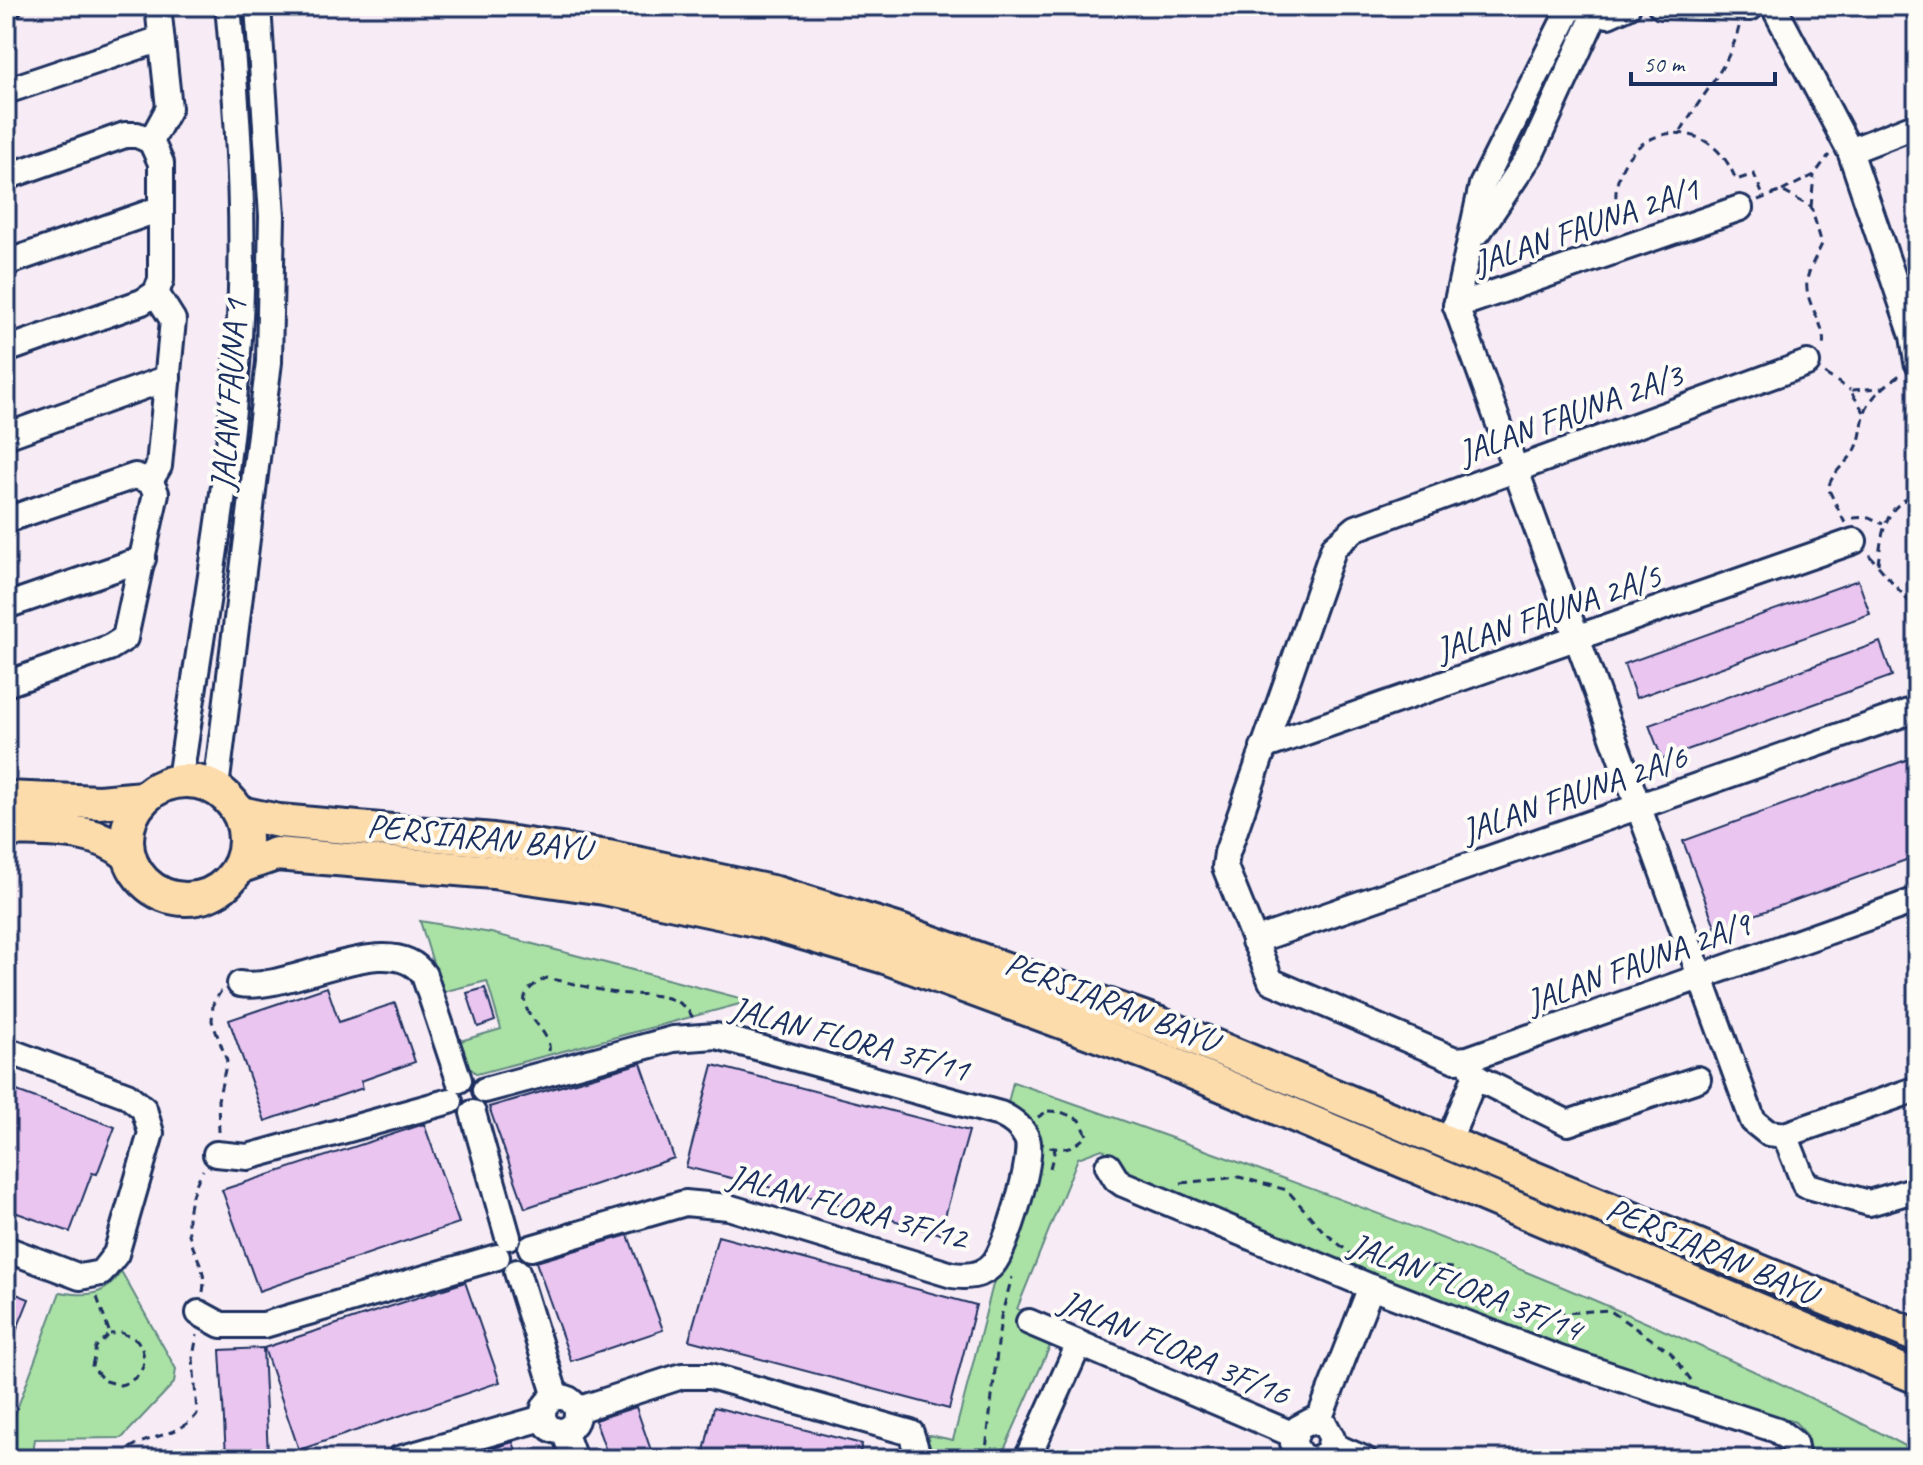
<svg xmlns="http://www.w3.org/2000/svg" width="1923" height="1465" font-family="Caveat,sans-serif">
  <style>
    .green { fill: #aae1a5; stroke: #628882; stroke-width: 2 }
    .building { fill: #e9c5f0; stroke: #1b2f5e; stroke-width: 2 }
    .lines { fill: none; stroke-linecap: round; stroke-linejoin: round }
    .minor-casing { stroke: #1b2f5e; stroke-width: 30 }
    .major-casing { stroke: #1b2f5e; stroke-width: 38 }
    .path { stroke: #1b2f5e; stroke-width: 3; stroke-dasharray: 8 6; stroke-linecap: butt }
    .minor { stroke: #fdfcf7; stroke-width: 24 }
    .major { stroke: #fddcac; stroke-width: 32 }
    .labels { text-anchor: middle; stroke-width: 8; stroke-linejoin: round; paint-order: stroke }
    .street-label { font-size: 34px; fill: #1b2f5e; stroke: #fdfcf7 }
  </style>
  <rect width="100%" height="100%" fill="#f7ecf5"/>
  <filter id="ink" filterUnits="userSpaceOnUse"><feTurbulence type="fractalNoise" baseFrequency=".0125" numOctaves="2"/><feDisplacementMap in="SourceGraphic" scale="16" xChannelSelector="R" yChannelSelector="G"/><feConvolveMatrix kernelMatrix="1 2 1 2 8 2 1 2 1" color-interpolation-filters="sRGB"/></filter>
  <g filter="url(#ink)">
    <g class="green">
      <polygon points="420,921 491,933 751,1001 477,1074 465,1064 457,1042 501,1029 487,981 442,992"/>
      <path d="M1013 1082C1320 1189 1629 1300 1917 1452V1459H1812L1807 1435 1795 1422 1648 1378 1449 1308 1126 1177 1111 1155 1102 1149 1078 1158 1017 1309 1058 1328 1000 1459H923L929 1435 953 1440C979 1345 1000 1249 1028 1155L1005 1115Z"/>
      <path d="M121 1271 176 1369 174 1383 122 1438 35 1439 32 1459H10L14 1434 9 1431 60 1292C87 1297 107 1296 121 1271Z"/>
    </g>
    <g class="building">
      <polygon points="1858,580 1870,614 1636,698 1624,664"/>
      <polygon points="1880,642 1892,676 1662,759 1649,725"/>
      <polygon points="1917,756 1917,856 1716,929 1683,841"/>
      <polygon points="327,987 339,1022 395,1003 415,1062 361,1081 363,1088 265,1121 229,1020"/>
      <polygon points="485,988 495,1021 478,1027 467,993"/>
      <polygon points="641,1063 674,1158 525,1208 489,1107"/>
      <polygon points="713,1065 969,1131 940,1234 846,1206 686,1167"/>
      <polygon points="6,1087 115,1127 97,1174 92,1173 70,1232 6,1209"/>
      <polygon points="424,1124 459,1223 259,1291 222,1190"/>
      <polygon points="628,1235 663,1330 571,1361 536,1262"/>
      <polygon points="718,1236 976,1305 949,1409 689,1340"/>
      <polygon points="465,1282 500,1382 299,1450 264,1348"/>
      <polygon points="6,1290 29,1299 7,1354 6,1353"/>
      <polygon points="263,1348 268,1455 226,1456 220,1350"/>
      <polygon points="636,1407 654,1459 609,1459 595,1420"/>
      <polygon points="714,1407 862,1444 858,1459 715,1459 703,1456"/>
      <polygon points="513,1442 519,1459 465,1459 465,1457"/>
    </g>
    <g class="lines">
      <defs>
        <g id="minor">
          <polyline points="1571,6 1482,185 1456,306 1753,1121 1768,1133 1785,1135 1917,1089"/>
          <polyline points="1661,6 1750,8"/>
          <polyline points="6,7 9,6"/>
          <polyline points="1774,7 1850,151 1913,336 1917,362"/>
          <polyline points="1582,8 1608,15 1628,6"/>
          <polyline points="6,91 161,39"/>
          <polyline points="151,141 161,163 161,280 156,293"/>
          <polyline points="151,141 169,108 158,6"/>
          <polyline points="1850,151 1917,125"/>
          <polyline points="6,177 125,135 137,135 151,141"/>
          <polyline points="1479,231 1531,154 1595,14"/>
          <polyline points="6,263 160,209"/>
          <polyline points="1456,306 1740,208"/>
          <polyline points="6,350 142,302 156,293"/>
          <polyline points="1807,363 1356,528 1334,547 1227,853 1225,867 1271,981 1455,1060 1468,1059 1917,900"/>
          <polyline points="6,436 168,378"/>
          <polyline points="150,481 159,466 173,320 156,293"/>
          <polyline points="6,520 135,476 150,481 156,493 125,638 109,648 6,684"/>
          <polyline points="6,606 143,559"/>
          <polyline points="1263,747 1854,541"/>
          <path d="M180 780C199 642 226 504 237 365 247 246 239 124 228 6"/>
          <polyline points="216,788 269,362 272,216 258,6"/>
          <polyline points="1254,941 1917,709"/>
          <path d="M240 984C289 993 391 926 424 975L459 1080"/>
          <polyline points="6,1050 127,1095 144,1109 151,1133 116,1254 101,1273 80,1277 6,1249"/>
          <polyline points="1475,1077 1568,1123 1698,1079"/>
          <path d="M485 1090 673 1039 716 1036 1000 1114C1011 1119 1022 1127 1027 1139 1035 1156 1006 1250 993 1264 983 1276 966 1277 952 1275L728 1207 685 1203 531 1248"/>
          <polyline points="473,1113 508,1237"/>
          <polyline points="1785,1135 1805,1185 1869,1203 1917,1189"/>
          <polyline points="1448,1143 1475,1077 1471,1065"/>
          <polyline points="216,1154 248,1157 450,1101"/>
          <polyline points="1108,1166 1116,1179 1123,1184 1371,1287 1560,1359 1777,1430 1794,1443 1797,1459"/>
          <polyline points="517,1272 556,1397"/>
          <polyline points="199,1313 221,1325 264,1325 497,1257"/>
          <polyline points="1029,1322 1294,1435"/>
          <circle cx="560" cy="1414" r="17"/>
          <polyline points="577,1410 682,1376 710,1376 911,1433 919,1459"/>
          <polyline points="1318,1422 1371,1287"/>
          <polyline points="564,1431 574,1459"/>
          <polyline points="1332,1445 1364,1459"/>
          <polyline points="399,1459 543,1418"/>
          <polyline points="1027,1459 1079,1344"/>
          <polyline points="1309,1459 1301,1456 1293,1443 1298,1428 1311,1421 1325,1425 1332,1438 1328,1452 1317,1459"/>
        </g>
        <g id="major">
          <circle cx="186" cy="840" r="59"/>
          <polyline points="6,798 99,802 143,798"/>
          <polyline points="240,813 279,821 493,840 608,857 776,893 897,930 1160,1024 1917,1336"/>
          <path d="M6 829C47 831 94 826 127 854"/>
          <polyline points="239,867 276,854 493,872 604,888 765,922 885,957 1149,1054 1917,1377"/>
        </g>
      </defs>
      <use href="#minor" class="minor-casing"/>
      <use href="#major" class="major-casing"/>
      <g class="path">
        <path d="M1681 131C1701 95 1729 68 1739 27"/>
        <polyline points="1782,191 1814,175 1829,155"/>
        <path d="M1758 200 1782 191 1811 207 1822 244C1817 255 1809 268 1807 280 1804 306 1827 322 1823 347"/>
        <polyline points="1811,207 1814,175"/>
        <path d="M1620 225C1593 134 1704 96 1736 180L1754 174 1764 198"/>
        <polyline points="1825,374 1850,390"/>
        <polyline points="1864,412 1850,390 1884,388"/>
        <polyline points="1853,518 1869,517 1883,524"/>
        <path d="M1845 523 1828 488C1834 470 1844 466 1854 452 1861 441 1861 429 1864 416 1867 398 1888 384 1901 374"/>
        <polyline points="1869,555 1917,611"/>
        <path d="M1878 564C1882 534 1883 506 1917 494"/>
        <polyline points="1917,644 1917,680"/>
        <path d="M549 1051C554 1026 493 1002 547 978 568 982 589 988 610 992 637 997 677 988 693 1018"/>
        <path d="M1048 1111 1061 1112 1080 1120 1087 1135C1069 1155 1045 1151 1027 1133L1028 1123Z"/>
        <polyline points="219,1132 218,1100 227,1061 212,1021 213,1004 221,991"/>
        <polyline points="1050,1168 1055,1149"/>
        <polyline points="1181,1183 1239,1177 1287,1190 1323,1231 1351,1254 1381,1262 1453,1268 1507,1310 1544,1314 1609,1310 1670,1352 1691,1380"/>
        <path d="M203 1292C207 1269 196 1259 190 1238 184 1215 192 1190 203 1170"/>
        <path d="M97 1297 110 1334 96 1347 92 1366 103 1380 120 1385C143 1379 151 1360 137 1340L122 1333 110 1334"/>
        <path d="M121 1459C129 1436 178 1440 197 1414L193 1357 197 1335"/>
        <polyline points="985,1459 1001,1317 1012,1277"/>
      </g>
      <use href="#minor" class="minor"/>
      <use href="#major" class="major"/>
    </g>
  </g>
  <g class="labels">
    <g class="street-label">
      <text transform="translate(1586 225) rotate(-19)" y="12">JALAN FAUNA 2A/1</text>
      <text transform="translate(228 395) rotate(-86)" y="12">JALAN FAUNA 1</text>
      <text transform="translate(1570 413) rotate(-20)" y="12">JALAN FAUNA 2A/3</text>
      <text transform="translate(1548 612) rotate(-19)" y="12">JALAN FAUNA 2A/5</text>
      <text transform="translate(1574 793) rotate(-19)" y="12">JALAN FAUNA 2A/6</text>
      <text transform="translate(479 836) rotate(6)" y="12">PERSIARAN BAYU</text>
      <text transform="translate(1638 962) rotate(-20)" y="12">JALAN FAUNA 2A/9</text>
      <text transform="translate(1112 1001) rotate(21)" y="12">PERSIARAN BAYU</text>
      <text transform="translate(850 1038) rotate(15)" y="12">JALAN FLORA 3F/11</text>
      <text transform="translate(848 1206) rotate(15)" y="12">JALAN FLORA 3F/12</text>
      <text transform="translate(1712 1250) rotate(23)" y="12">PERSIARAN BAYU</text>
      <text transform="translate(1466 1286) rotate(21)" y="12">JALAN FLORA 3F/14</text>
      <text transform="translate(1175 1347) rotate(23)" y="12">JALAN FLORA 3F/16</text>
    </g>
  </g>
  <rect width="1923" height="1465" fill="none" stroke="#fdfcf7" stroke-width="32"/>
  <rect x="16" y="16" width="1891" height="1433" fill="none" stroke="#1b2f5e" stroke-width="3" filter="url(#ink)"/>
  <path d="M1631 72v12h144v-12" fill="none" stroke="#1b2f5e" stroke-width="4"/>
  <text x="1643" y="72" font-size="24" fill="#1b2f5e" stroke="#fdfcf7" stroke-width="6" paint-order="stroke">50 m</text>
</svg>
